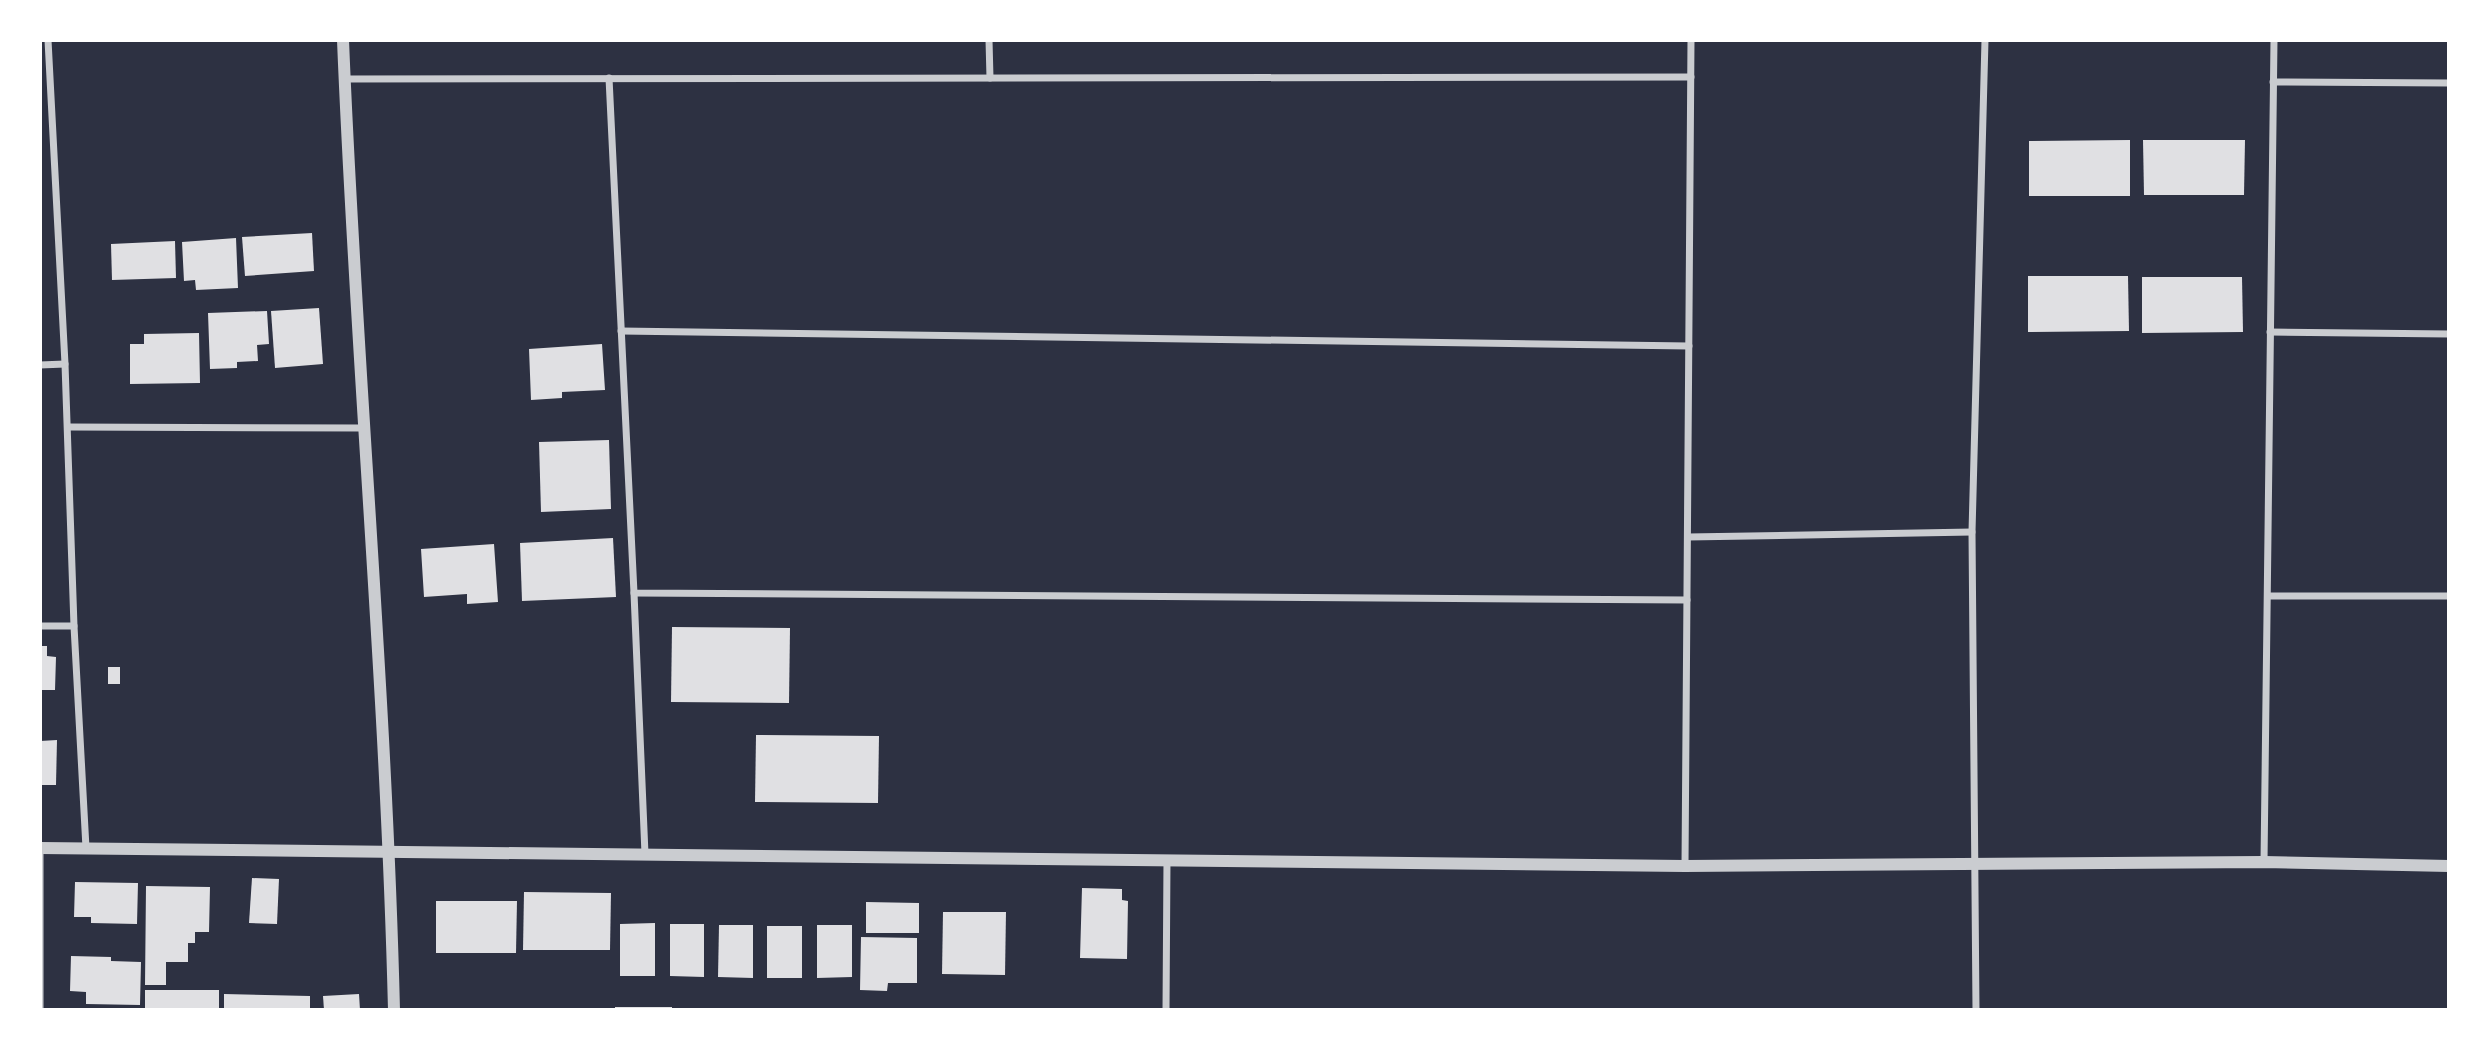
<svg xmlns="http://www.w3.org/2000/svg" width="2489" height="1050" font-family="'Roboto Condensed',sans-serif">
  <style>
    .building { fill: #e0e0e3 }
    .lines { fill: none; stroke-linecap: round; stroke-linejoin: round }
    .service { stroke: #caccd0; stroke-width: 5 }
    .minor { stroke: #caccd0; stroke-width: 7 }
    .tertiary { stroke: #caccd0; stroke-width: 12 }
  </style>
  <rect width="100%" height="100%" fill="#2d3142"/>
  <g class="building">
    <polygon points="2130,140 2130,196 2029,196 2029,141"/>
    <polygon points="2143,140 2245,140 2244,195 2144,195"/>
    <polygon points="312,233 314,271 245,276 242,237"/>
    <polygon points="236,238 238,288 196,290 195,280 184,281 182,242"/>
    <polygon points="175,241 176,278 112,280 111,244"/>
    <polygon points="2028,276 2128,276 2129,331 2028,332"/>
    <polygon points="2142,277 2242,277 2243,332 2142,333"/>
    <polygon points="319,308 323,364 275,368 271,311"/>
    <polygon points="267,311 269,344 257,345 258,361 237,362 237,368 210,369 208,313"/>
    <polygon points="199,333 200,383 130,384 130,344 144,344 144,334"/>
    <polygon points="602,344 605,390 562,392 562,398 531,400 529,349"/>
    <polygon points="609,440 611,509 541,512 539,442"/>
    <polygon points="613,538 616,597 522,601 520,543"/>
    <polygon points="494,544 498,602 467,604 467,594 424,597 421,549"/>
    <polygon points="672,627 790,628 789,703 671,702"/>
    <polygon points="40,646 47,646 47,656 56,657 55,690 40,690"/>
    <rect x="108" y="667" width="12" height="17"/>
    <polygon points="756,735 879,736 878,803 755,802"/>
    <polygon points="57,740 56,785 40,785 40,741"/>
    <polygon points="252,878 279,879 277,924 249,923"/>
    <polygon points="75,882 138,883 137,924 91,923 91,917 74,917"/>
    <polygon points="146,886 210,887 209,932 195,932 195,943 188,943 188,962 166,962 166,985 145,985"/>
    <polygon points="1082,888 1122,889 1122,900 1128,901 1127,959 1080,958"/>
    <polygon points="524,892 611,893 610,950 523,950"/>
    <polygon points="436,901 517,901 516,953 436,953"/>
    <polygon points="866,902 919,903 919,933 866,933"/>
    <polygon points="943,912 1006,912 1005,975 942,974"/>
    <polygon points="655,923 655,976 620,976 620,924"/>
    <polygon points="670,924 704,924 704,977 670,976"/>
    <polygon points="719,925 753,925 753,978 718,977"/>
    <polygon points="817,925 852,925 852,977 817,978"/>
    <rect x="767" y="926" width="35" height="52"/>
    <polygon points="861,937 917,938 917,983 888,983 887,991 860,990"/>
    <polygon points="71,956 111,957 111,961 141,962 140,1005 86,1004 86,992 70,991"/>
    <rect x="145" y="990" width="74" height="20"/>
    <polygon points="224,994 310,996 310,1010 224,1010"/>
    <polygon points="359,994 360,1010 324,1010 323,996"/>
    <rect x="615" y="1007" width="57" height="3"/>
  </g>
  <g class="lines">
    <polyline class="service" points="41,1010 41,848"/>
    <g class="minor">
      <polyline points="48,40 65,364 74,626 86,848"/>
      <polyline points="989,40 990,78"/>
      <polyline points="609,78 634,593 1687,600"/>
      <polyline points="344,79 1691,77"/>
      <polyline points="2273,82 2449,83"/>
      <polyline points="621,331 1689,346"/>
      <polyline points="2270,332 2449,334"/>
      <polyline points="40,365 65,364"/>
      <polyline points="68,427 363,428"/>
      <polyline points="1688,537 1972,532"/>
      <polyline points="634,593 645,854"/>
      <polyline points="2268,596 2449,596"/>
      <polyline points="40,626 74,626"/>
      <polyline points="2264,862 2274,40"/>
      <polyline points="1685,866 1691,40"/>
      <polyline points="1166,1010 1167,860"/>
      <polyline points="1976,1010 1972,532 1985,40"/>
    </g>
    <g class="tertiary">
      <path d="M343 40C356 364 386 686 394 1010"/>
      <polyline points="40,848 1685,866 2264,862 2449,866"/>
    </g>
  </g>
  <rect width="2489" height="1050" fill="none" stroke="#ffffff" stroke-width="84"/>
</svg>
